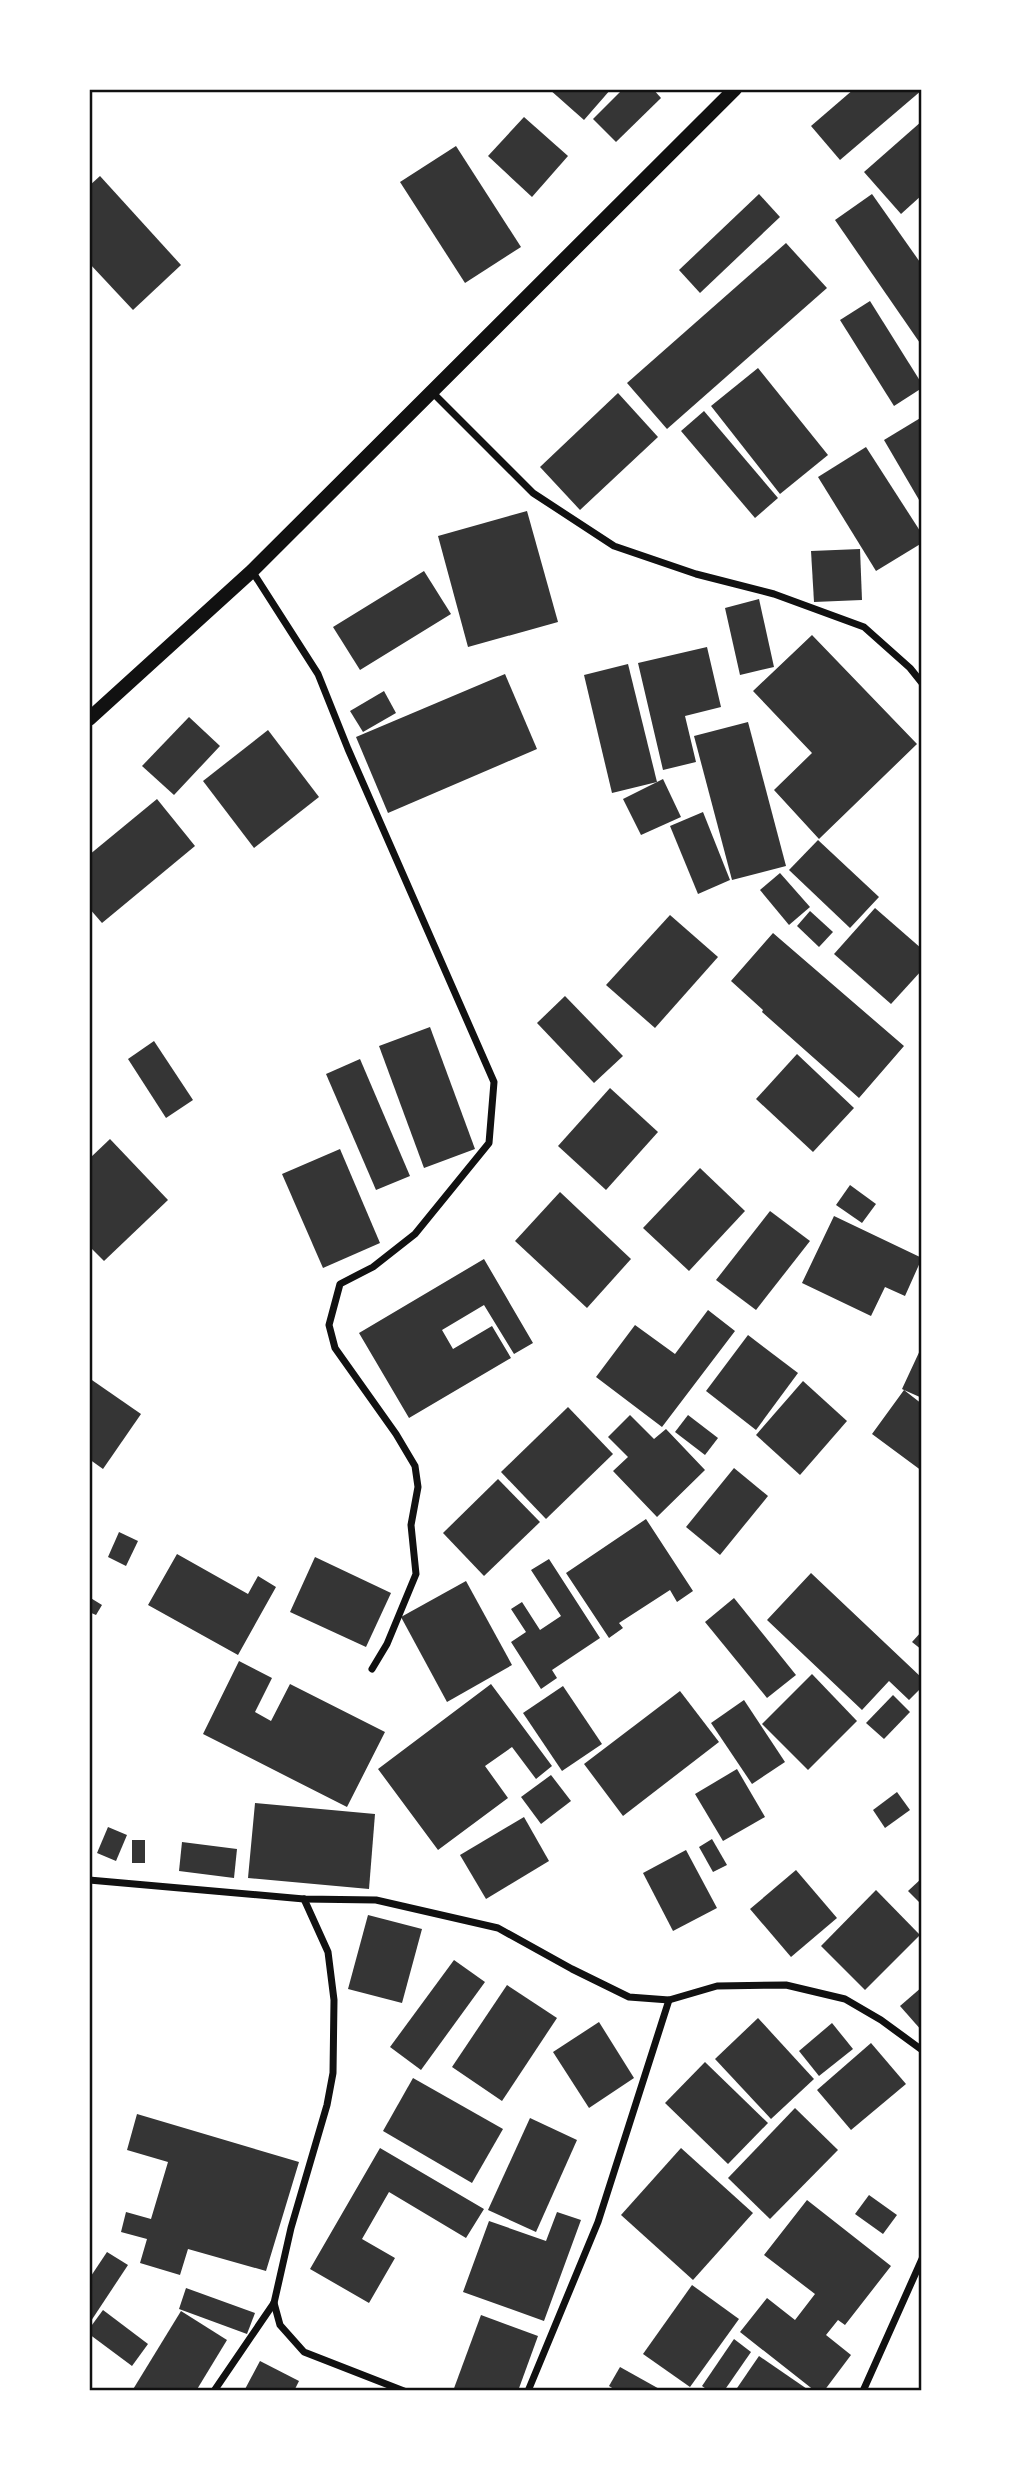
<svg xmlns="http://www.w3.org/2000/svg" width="1011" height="2480" font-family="Lato,sans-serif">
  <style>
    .building { fill: #353535 }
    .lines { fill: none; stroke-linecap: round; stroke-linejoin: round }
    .minor { stroke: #111; stroke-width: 7 }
    .secondary { stroke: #111; stroke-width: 14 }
    .neatline { fill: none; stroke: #111; stroke-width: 2.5 }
  </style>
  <rect width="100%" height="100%" fill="#fff"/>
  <g class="building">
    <polygon points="549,89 611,89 584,120"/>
    <polygon points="623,89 653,89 661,98 616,142 593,119"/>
    <polygon points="854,89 922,90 840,160 811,126"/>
    <polygon points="524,117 568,156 532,197 488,156"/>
    <polygon points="922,121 922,195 901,214 864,172"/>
    <polygon points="456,146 521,247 465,283 400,182"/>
    <polygon points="100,176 181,265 133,310 89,263 89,186"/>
    <polygon points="759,194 780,217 700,293 679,270"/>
    <polygon points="872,194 922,265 922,346 835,220"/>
    <polygon points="786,243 827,288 667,429 627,383"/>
    <polygon points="870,301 922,384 922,388 894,406 840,320"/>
    <polygon points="758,368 828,455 780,494 711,406"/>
    <polygon points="618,393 658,437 580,510 540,467"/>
    <polygon points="704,411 778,498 755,518 681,431"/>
    <polygon points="922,417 922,505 884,440"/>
    <polygon points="866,447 922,534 922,543 876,571 818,477"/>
    <polygon points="527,511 558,622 468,647 438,536"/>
    <polygon points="860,549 862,600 814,602 811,551"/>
    <polygon points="424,571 451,614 360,670 333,627"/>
    <polygon points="759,599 774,667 740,675 725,608"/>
    <polygon points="812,635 917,744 819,839 774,790 812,753 753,691"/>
    <polygon points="707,647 721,707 685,716 696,762 663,770 638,663"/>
    <polygon points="628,664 657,782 612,793 584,675"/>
    <polygon points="505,674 537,749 388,813 356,737"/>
    <polygon points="384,691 396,713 363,732 350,711"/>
    <polygon points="189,717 220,746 174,795 142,766"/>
    <polygon points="748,722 786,866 732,880 694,736"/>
    <polygon points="268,730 319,797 254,848 203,781"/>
    <polygon points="663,779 681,817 641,835 623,799"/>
    <polygon points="157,799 195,846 102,923 89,908 89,855"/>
    <polygon points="703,812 730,880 698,894 670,826"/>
    <polygon points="818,840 879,897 850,928 789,870"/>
    <polygon points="780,873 810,907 789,925 760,890"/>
    <polygon points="875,908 922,949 922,970 891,1004 834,954"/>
    <polygon points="810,911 833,932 819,947 797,926"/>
    <polygon points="670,915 718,957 655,1028 606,985"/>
    <polygon points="773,933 904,1046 859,1098 762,1012 763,1010 731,981"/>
    <polygon points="565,996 623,1056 594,1083 537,1023"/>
    <polygon points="430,1027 475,1149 424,1168 379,1046"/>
    <polygon points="154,1041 193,1100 166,1118 128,1059"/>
    <polygon points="797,1054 854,1108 813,1152 756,1099"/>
    <polygon points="360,1059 410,1176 376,1190 326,1074"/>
    <polygon points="610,1088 658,1132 606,1190 558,1146"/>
    <polygon points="110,1139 168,1200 104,1261 89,1246 89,1159"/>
    <polygon points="340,1149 380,1243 323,1268 282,1174"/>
    <polygon points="700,1168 745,1211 689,1271 643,1228"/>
    <polygon points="850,1185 876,1204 862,1223 836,1205"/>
    <polygon points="560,1192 631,1259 587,1308 515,1241"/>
    <polygon points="770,1211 810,1241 756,1310 716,1280"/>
    <polygon points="834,1216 922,1258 905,1296 885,1287 871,1316 802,1283"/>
    <polygon points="484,1259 533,1343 514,1354 484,1305 442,1330 453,1349 492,1326 511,1358 409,1418 359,1333"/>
    <polygon points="708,1310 735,1331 662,1427 596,1377 635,1325 675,1354"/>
    <polygon points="748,1335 798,1373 756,1430 706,1391"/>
    <polygon points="922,1346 922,1398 904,1390 922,1404 922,1471 872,1434 904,1390 902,1389"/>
    <polygon points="89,1378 141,1414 103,1469 89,1459"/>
    <polygon points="803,1381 847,1421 800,1475 756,1435"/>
    <polygon points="568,1407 613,1454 546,1519 501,1472"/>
    <polygon points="630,1415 654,1439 666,1429 705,1470 657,1517 613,1471 628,1457 608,1437"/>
    <polygon points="688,1415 718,1438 705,1455 675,1432"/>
    <polygon points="734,1468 768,1496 720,1555 686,1527"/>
    <polygon points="498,1479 540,1522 484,1576 443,1533"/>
    <polygon points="646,1519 693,1591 677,1602 670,1590 619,1623 623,1628 609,1638 566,1573"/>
    <polygon points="119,1532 138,1541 126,1566 108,1557"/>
    <polygon points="177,1554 248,1594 258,1576 276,1587 238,1655 148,1605"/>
    <polygon points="315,1557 391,1593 366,1647 290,1612"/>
    <polygon points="549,1559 600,1638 552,1670 557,1678 541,1689 511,1642 526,1632 511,1609 522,1602 540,1630 561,1616 531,1570"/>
    <polygon points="811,1573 922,1678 922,1687 909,1700 889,1681 862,1710 767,1620"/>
    <polygon points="466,1581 512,1665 447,1702 401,1617"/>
    <polygon points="89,1597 102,1605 96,1615 89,1612"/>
    <polygon points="734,1598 796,1675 767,1698 705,1622"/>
    <polygon points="922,1631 922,1650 912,1642"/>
    <polygon points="239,1661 272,1678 255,1712 271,1721 290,1684 385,1732 347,1807 203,1734"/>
    <polygon points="812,1674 857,1721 808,1770 762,1724"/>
    <polygon points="491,1684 552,1766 536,1779 512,1747 485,1766 508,1798 438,1850 378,1769"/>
    <polygon points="563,1686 602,1744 562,1771 523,1713"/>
    <polygon points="680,1691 719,1742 623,1816 584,1764"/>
    <polygon points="893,1695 910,1712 884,1739 866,1723"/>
    <polygon points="744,1700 785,1762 752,1784 711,1723"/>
    <polygon points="737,1769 765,1817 723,1841 695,1794"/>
    <polygon points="551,1775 571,1801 541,1824 521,1797"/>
    <polygon points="897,1792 910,1810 885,1828 873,1810"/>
    <polygon points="255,1803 375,1814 369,1889 248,1878"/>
    <polygon points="524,1817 549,1861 486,1899 460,1855"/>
    <polygon points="108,1827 127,1835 116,1861 97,1853"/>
    <polygon points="712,1839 727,1865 713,1872 699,1847"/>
    <rect x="132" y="1840" width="13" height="23"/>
    <polygon points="182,1842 237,1849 234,1878 179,1871"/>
    <polygon points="686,1850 717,1908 673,1931 643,1873"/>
    <polygon points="796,1870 837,1918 791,1957 750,1909"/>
    <polygon points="922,1878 922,1905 908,1891"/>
    <polygon points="876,1890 920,1935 865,1990 821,1946"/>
    <polygon points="368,1915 422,1929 402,2003 348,1989"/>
    <polygon points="454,1960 485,1982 421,2070 390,2047"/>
    <polygon points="507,1985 557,2018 502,2101 452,2067"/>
    <polygon points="922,1987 922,2031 900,2006"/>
    <polygon points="758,2018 814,2079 771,2119 715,2059"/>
    <polygon points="599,2022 634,2078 589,2108 553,2052"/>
    <polygon points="832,2023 853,2049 819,2076 799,2051"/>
    <polygon points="871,2043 906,2084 851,2130 817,2090"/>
    <polygon points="705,2062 768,2123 728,2164 665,2103"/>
    <polygon points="413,2078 503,2129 472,2183 383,2131"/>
    <polygon points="795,2108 838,2150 770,2219 728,2178"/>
    <polygon points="137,2114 299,2162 266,2271 188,2249 180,2275 140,2263 147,2239 121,2232 126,2212 151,2219 168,2162 127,2150"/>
    <polygon points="530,2118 577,2140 536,2232 488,2210"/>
    <polygon points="380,2148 484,2209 466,2238 389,2192 362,2239 395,2258 369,2303 310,2269"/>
    <polygon points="681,2148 753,2213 693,2280 621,2215"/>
    <polygon points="869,2195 897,2215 883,2234 855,2214"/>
    <polygon points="807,2200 891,2266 845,2325 838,2320 826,2335 851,2355 824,2391 815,2391 740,2332 767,2298 795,2320 815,2294 764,2255"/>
    <polygon points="557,2212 581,2220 544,2321 463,2292 489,2221 546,2241"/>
    <polygon points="107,2252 128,2265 89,2324 89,2279"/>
    <polygon points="692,2285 739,2319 690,2387 643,2354"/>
    <polygon points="186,2288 255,2313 247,2334 179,2309"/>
    <polygon points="103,2310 148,2344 132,2366 89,2334 89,2329"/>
    <polygon points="181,2311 227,2340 196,2391 132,2391"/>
    <polygon points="481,2315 538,2336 518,2391 453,2391"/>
    <polygon points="734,2339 751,2352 724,2391 709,2391 702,2386"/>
    <polygon points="759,2356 810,2391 735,2391"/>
    <polygon points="260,2361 299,2381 294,2391 244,2391"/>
    <polygon points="620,2367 663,2391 617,2391 609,2386"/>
  </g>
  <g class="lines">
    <g class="minor">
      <polyline points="432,392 533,493 614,546 696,574 774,594 864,627 910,668 922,683"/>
      <polyline points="252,571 318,674 348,749 494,1082 489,1143 415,1234 373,1267 340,1284 329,1325 335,1348 396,1434 415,1466 418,1487 411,1525 416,1574 387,1644 372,1669"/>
      <polyline points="89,1880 304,1899 376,1900 498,1928 572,1969 629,1997 669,2000 717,1986 786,1985 845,1999 881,2020 922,2050"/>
      <polyline points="274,2303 280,2325 304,2352 404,2391"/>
      <polyline points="214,2391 274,2303 291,2228 327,2105 333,2073 334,2000 328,1952 304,1899"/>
      <polyline points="528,2391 598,2222 669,2000"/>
      <polyline points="863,2391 922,2259"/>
    </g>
    <polyline class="secondary" points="89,719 252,571 735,89"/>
  </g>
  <rect width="1011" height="2480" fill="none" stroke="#ffffff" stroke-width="182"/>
  <rect x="91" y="91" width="829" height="2298" class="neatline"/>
</svg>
